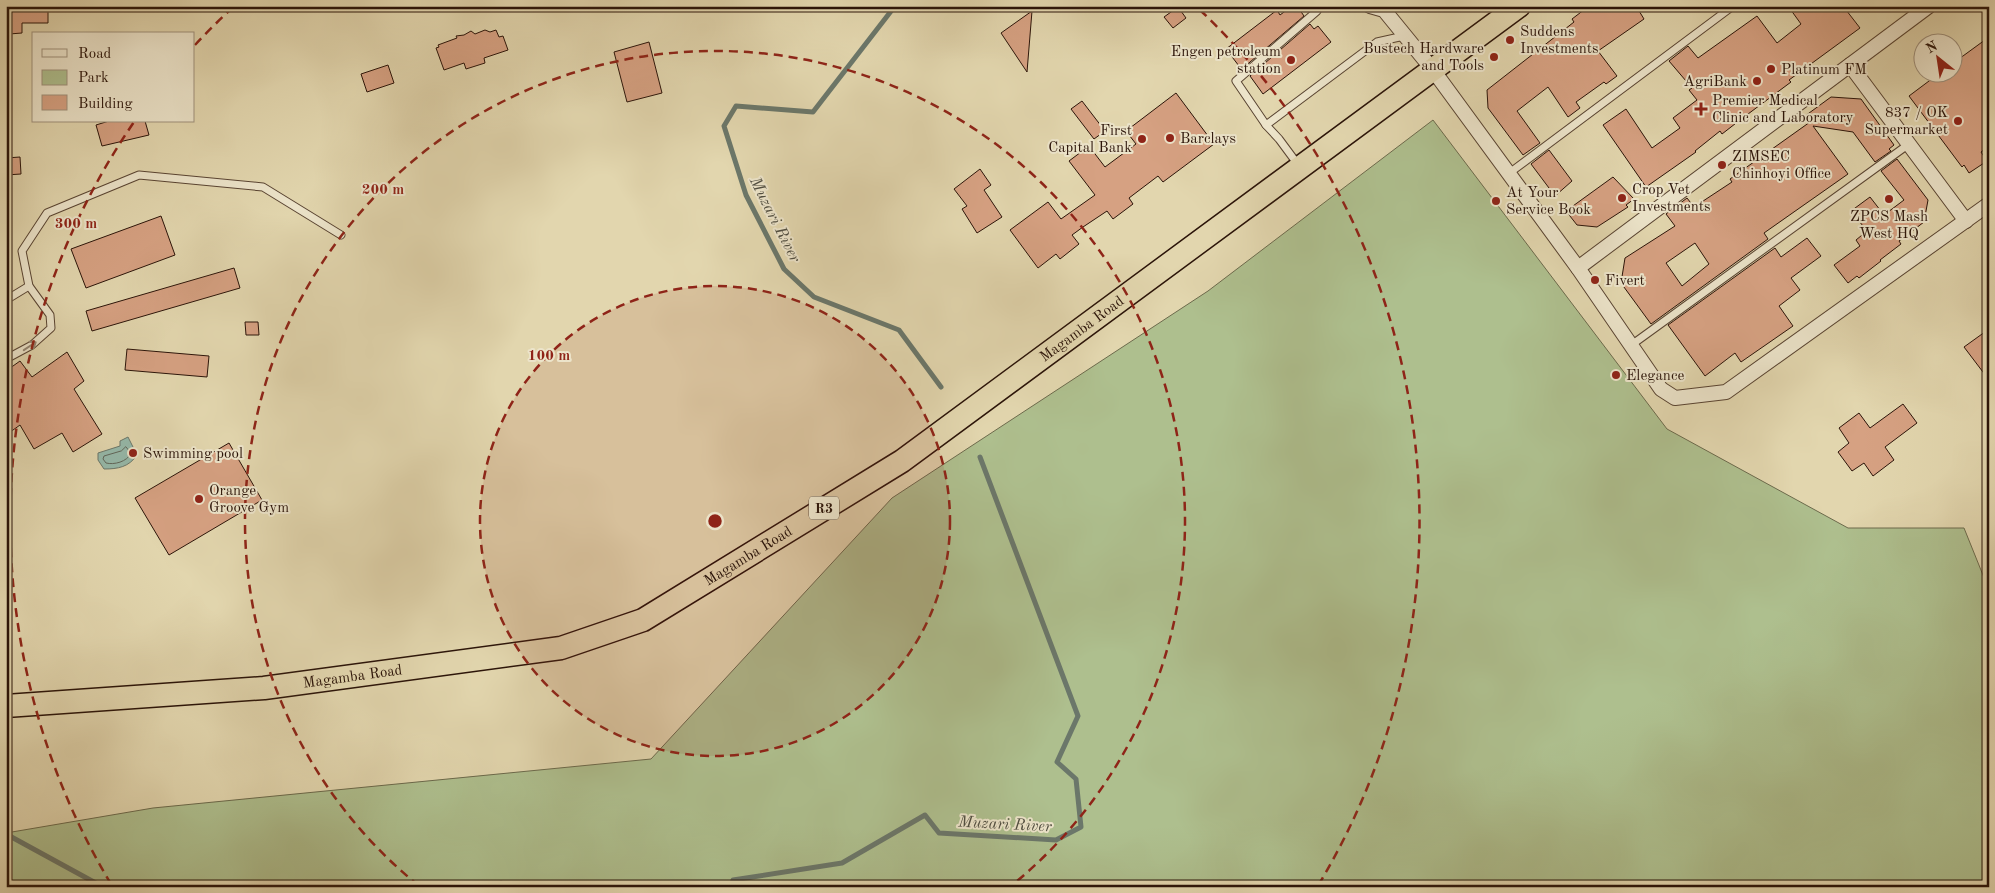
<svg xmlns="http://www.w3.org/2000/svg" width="1995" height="893" font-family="'Old Standard TT',serif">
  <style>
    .green { fill: #aebf8e; stroke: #6c6a4c }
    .water { fill: #95b9aa; stroke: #6b776a }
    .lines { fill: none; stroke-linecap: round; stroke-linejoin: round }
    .shore { stroke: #60665a; stroke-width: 1 }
    .stream { stroke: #6b776a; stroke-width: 5 }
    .building { fill: #d6a182; stroke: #2b1409; fill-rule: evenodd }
    .service-casing { stroke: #594432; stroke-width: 9 }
    .minor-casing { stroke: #594432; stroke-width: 16 }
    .trunk-casing { stroke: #2b1409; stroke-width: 25 }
    .service { stroke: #ece4ca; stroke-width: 7 }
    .minor { stroke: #ece4ca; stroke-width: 14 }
    .trunk { stroke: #e2d6ae; stroke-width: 22 }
    .oneway { stroke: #958673 }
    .ring { fill: none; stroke: #8f2418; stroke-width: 2.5; stroke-dasharray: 9 6 }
    .poi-dot { fill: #8f2418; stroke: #ece4ca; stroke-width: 2 }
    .labels { text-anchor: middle; stroke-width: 4; stroke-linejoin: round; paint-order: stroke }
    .shield { fill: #ece4ca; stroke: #655243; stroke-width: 1 }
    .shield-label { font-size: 14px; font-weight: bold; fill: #2b1409 }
    .poi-label { font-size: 15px; fill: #2b1409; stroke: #ece4ca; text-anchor: start }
    .street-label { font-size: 15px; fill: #2b1409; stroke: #ece4ca }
    .water-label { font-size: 16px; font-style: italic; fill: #504e41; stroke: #ece4ca }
    .centre { fill: #8f2418; stroke: #ece4ca; stroke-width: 2.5 }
    .ring-label { font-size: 15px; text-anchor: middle; font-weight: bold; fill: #8f2418; stroke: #ece4ca; stroke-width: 4; stroke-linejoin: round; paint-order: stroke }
  </style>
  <rect width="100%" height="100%" fill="#e2d6ae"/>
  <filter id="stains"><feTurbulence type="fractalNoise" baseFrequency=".004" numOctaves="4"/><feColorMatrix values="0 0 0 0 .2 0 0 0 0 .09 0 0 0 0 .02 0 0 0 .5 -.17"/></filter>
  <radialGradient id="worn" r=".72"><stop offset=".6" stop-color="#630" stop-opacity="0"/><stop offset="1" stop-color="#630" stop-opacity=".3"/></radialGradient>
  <polygon class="green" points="1433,120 1667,429 1848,528 1964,528 1989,590 1989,887 6,887 6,833 153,808 651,759 892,498 1208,291"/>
  <path class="water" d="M128 437 137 455C129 467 118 469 104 469L98 460V453L120 446V441Z"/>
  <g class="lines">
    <path class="shore" d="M126 447 131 453C127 462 114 465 106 463L103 459 104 456 121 451Z"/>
    <g class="stream">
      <polyline points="895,6 813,112 736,106 724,126 746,195 784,269 814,297 899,330 941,387"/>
      <polyline points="6,834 103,887"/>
      <polyline points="491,887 501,883 508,887"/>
      <polyline points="731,887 733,880 842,863 925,815 939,833 1056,840 1081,827 1076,779 1057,762 1078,716 980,457"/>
    </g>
  </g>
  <g class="building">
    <polygon points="8,6 48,6 48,23 22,23 22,33 9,34"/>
    <polygon points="1292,6 1297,6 1304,16 1243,68 1241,65 1239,66 1226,49 1277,10 1280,15"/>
    <polygon points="1589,6 1636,6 1644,19 1598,51 1617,76 1606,84 1604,82 1576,102 1580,108 1568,117 1548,87 1517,111 1540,143 1523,155 1488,108 1487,90 1574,22 1572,19"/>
    <polygon points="1788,6 1843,6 1860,28 1789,80 1791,82 1740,120 1722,134 1720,131 1695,151 1696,152 1646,187 1603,125 1626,109 1652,148 1680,128 1673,118 1697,100 1689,90 1692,88 1669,61 1688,46 1698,58 1757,16 1777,43 1801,24"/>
    <polygon points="1178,7 1186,18 1173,28 1164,17"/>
    <polygon points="1032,11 1027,72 1001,33"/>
    <polygon points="1310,24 1314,29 1318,26 1331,42 1263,94 1250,76"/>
    <polygon points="485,30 490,32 496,30 499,37 503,36 508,50 484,58 485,63 466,69 464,63 444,70 436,48 439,47 438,45 457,38 456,36 464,35 471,31 475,34"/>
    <polygon points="1989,37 1989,146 1981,152 1987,161 1969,173 1964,165 1962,167 1909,96 1941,72 1952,72 1952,64"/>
    <polygon points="649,42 662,93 627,102 614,52"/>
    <polygon points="388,65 394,83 367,92 361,74"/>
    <polygon points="1176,93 1214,144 1163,182 1158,176 1129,198 1133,204 1113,219 1107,211 1083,227 1072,235 1079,244 1060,259 1056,254 1038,268 1010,230 1048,202 1061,219 1095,195 1069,161 1089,146 1105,167 1136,144 1126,131"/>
    <path d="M1831 97 1861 99 1894 145 1889 149 1891 151 1875 162 1853 132 1813 126 1848 174 1764 233 1768 239 1651 324 1621 283 1625 258 1675 226 1666 214 1687 198 1694 207 1732 182 1730 179 1810 122 1805 116ZM1695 243 1709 264 1682 286 1666 263Z"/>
    <polygon points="1082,101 1105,131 1094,139 1071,109"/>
    <polygon points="109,121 145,121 149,135 102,146 96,125"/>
    <polygon points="1549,150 1572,181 1555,196 1531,164"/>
    <polygon points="20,157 21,174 6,175 6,158"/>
    <polygon points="1897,159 1928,200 1924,222 1899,241 1901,244 1880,260 1881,261 1859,278 1857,276 1848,283 1834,265 1860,246 1856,240 1867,231 1851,211 1870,197 1884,215 1904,200 1881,171"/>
    <polygon points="980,169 991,185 984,190 1002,217 977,233 962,209 967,206 954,189"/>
    <polygon points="1613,177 1634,199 1626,205 1628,207 1597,227 1577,225 1566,211"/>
    <polygon points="161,216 175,255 86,288 71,249"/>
    <polygon points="1807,238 1821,256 1791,278 1800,290 1779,306 1793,326 1741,362 1735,353 1705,376 1668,325 1775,248 1781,257"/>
    <polygon points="234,268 240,288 92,331 86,311"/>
    <polygon points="245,322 258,322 259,335 246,335"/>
    <polygon points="1989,329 1989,380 1964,347"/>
    <polygon points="127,349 209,356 207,377 125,370"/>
    <polygon points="67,352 84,381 74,389 102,434 73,452 62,433 34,449 20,425 6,435 6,371 20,361 32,377"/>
    <polygon points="1903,404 1917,423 1885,447 1894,460 1873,476 1864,463 1852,471 1838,452 1849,443 1839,428 1859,413 1870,428"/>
    <polygon points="229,443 262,500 169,555 135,498"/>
  </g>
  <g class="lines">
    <defs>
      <g id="service">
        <polyline points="1266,125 1236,81 1317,11 1320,6"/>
        <polyline points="1299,166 1279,139 1266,125 1377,42 1404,36"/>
        <polyline points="1508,174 1733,6"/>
        <polyline points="6,300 29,286"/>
        <polyline points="1630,346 1909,144"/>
        <polyline points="6,359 32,345 51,328 50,315 29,286 22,251 47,213 139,175 263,187 341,235"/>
      </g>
      <g id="minor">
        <polyline points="1370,6 1384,10 1433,70 1578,268 1661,389 1675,398 1726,392 1989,204"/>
        <polyline points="1850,65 1966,221"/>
        <polyline points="1578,268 1929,6"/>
      </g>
      <g id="trunk">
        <path id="s1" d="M6 706 264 688 561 648 643 620 902 461 1519 6"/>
      </g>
    </defs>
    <use href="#service" class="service-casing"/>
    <use href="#minor" class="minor-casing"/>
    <use href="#trunk" class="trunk-casing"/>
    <use href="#service" class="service"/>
    <use href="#minor" class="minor"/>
    <use href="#trunk" class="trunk"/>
  </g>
  <defs><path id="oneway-shaft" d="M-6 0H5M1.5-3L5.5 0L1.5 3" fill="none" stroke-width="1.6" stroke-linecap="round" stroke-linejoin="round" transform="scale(1.25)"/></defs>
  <use class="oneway" href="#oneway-shaft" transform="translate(30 346) rotate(-34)"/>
  <circle cx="715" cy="521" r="235" fill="#8f2418" fill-opacity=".12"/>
  <g class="ring">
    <circle cx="715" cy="521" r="235"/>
    <path d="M419 886A470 470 0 1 1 1011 886"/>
    <path d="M111 884A705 705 0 0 1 134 122M195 45A705 705 0 0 1 230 10M1200 10A705 705 0 0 1 1319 884"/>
  </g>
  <g class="poi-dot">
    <circle cx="1510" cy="40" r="5"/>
    <circle cx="1494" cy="57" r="5"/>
    <circle cx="1291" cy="60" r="5"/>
    <circle cx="1771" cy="69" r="5"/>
    <circle cx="1757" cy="81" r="5"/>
    <path d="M1698.5 101.5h5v5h5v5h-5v5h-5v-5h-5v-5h5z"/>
    <circle cx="1958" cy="121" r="5"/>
    <circle cx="1170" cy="138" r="5"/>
    <circle cx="1142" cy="139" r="5"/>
    <circle cx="1722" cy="165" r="5"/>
    <circle cx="1622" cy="198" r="5"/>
    <circle cx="1889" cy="199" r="5"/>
    <circle cx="1496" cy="201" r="5"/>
    <circle cx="1595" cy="280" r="5"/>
    <circle cx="1616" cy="375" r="5"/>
    <circle cx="133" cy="453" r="5"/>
    <circle cx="199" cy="499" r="5"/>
  </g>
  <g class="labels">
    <rect class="shield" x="809" y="496.5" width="30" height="23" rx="4"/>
    <g class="shield-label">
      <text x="824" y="513">R3</text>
    </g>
    <g class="poi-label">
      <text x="1520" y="36">Suddens<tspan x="1520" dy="17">Investments</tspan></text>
      <text x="1484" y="53" text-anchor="end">Bustech Hardware<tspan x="1484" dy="17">and Tools</tspan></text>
      <text x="1281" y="56" text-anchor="end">Engen petroleum<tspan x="1281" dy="17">station</tspan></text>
      <text x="1781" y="74">Platinum FM</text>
      <text x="1747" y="86" text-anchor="end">AgriBank</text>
      <text x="1712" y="105">Premier Medical<tspan x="1712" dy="17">Clinic and Laboratory</tspan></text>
      <text x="1948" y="117" text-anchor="end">837 / OK<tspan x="1948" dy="17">Supermarket</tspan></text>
      <text x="1132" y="135" text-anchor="end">First<tspan x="1132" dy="17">Capital Bank</tspan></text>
      <text x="1180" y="143">Barclays</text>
      <text x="1732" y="161">ZIMSEC<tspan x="1732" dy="17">Chinhoyi Office</tspan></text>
      <text x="1632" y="194">Crop Vet<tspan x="1632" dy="17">Investments</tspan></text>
      <text x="1506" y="197">At Your<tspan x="1506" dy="17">Service Book</tspan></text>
      <text x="1889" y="221" text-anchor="middle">ZPCS Mash<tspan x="1889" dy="17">West HQ</tspan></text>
      <text x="1605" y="285">Fivert</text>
      <text x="1626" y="380">Elegance</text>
      <text x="143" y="458">Swimming pool</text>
      <text x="209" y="495">Orange<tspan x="209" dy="17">Groove Gym</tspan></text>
    </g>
    <g class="street-label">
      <text dy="5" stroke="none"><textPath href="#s1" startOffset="1172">Magamba Road</textPath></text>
      <text dy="5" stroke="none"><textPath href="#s1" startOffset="768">Magamba Road</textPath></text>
      <text dy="5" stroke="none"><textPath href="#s1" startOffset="348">Magamba Road</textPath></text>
    </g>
    <g class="water-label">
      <text transform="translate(776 219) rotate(63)" y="6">Muzari River</text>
      <text transform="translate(1005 823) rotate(3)" y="6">Muzari River</text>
    </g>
  </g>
  <circle cx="715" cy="521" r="8" class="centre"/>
  <g class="ring-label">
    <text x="383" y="194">200 m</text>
    <text x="76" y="228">300 m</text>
    <text x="549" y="360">100 m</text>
  </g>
  <rect width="1995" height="893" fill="none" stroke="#e2d6ae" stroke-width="25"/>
  <rect x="8" y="8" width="1980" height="878" fill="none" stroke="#2b1409" stroke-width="2.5"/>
  <rect x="12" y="12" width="1970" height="868" fill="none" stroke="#2b1409"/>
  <rect x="32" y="32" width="162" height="90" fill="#ece4ca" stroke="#9f917d"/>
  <rect x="42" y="49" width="25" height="8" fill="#ece4ca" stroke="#9f917d"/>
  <text x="78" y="58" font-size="15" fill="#2b1409">Road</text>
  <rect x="42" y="70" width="25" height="15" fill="#aebf8e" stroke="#9f917d"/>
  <text x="78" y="82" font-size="15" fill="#2b1409">Park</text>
  <rect x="42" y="95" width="25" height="15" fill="#d6a182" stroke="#9f917d"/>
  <text x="78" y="108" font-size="15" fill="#2b1409">Building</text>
  <g transform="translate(1938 58) rotate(330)"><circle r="24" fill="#ece4ca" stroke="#9f917d"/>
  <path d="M0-4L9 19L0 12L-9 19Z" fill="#8f2418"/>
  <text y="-8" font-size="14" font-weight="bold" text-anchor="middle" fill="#2b1409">N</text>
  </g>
  <rect width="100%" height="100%" filter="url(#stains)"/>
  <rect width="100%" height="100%" fill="url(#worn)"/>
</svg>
